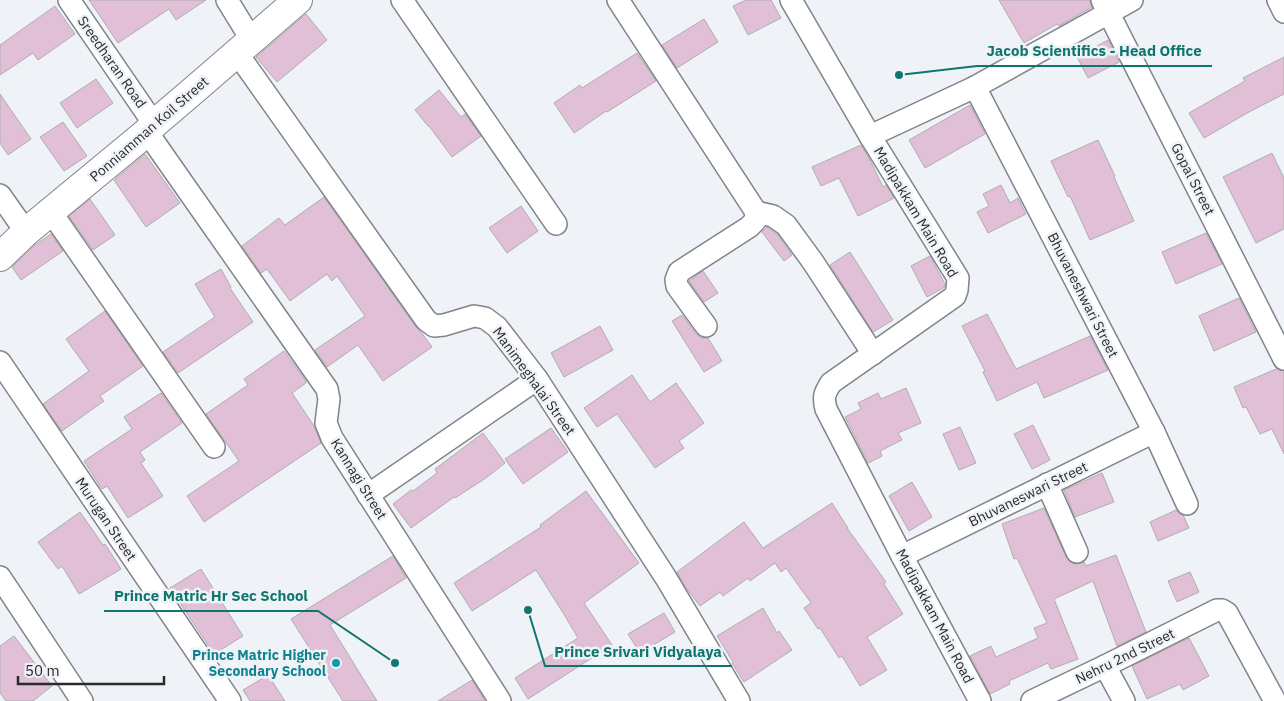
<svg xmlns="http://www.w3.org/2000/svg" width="1284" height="701" font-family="'IBM Plex Sans',sans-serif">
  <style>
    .building { fill: #e0bfd7; stroke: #b1adb0 }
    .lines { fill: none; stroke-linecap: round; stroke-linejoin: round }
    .minor-casing { stroke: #818488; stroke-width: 24 }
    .tertiary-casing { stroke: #818488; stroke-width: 30 }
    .minor { stroke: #fff; stroke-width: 21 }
    .tertiary { stroke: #fff; stroke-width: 28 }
    .culture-dot { fill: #0f9aa8; stroke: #eff2f7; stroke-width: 2 }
    .labels { text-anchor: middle; stroke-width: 5; stroke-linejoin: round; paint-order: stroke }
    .street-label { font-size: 14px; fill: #292b2c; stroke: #eff2f7 }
    .culture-label { font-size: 14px; font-weight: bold; fill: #0d838f; stroke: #eff2f7; text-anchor: end }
    .leader { fill: none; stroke: #0f766e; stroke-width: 2 }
    .callout-dot { fill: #0f766e; stroke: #eff2f7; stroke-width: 2 }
    .callout-label { font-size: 15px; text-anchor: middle; font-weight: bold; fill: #0f766e; stroke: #eff2f7; stroke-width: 5; stroke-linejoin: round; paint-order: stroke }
  </style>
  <rect width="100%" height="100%" fill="#eff2f7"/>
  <g class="building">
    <polygon points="89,0 206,0 176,20 169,9 118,43"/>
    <polygon points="746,0 771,0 781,18 748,35 733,6"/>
    <polygon points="999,0 1090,0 1092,7 1059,26 1057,24 1024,43"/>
    <polygon points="55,6 75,34 38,60 33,53 0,75 0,45"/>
    <polygon points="306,14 327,40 277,82 256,57"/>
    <polygon points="704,19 718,42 677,68 662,45"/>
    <polygon points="1108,40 1119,62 1088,78 1077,57"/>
    <polygon points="637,53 656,81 607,112 606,111 574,133 554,103 580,85 582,88"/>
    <polygon points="1284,57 1284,94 1249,112 1204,138 1189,113 1245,81 1243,78"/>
    <polygon points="96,79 113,103 77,128 60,103"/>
    <polygon points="439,90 461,117 465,114 481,136 452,157 429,126 428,126 415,110"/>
    <polygon points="0,94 31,139 8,155 0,143"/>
    <polygon points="970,105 985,134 925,168 909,140"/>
    <polygon points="63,122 87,156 64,171 40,137"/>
    <polygon points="1098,140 1115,176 1114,177 1134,221 1090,240 1070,196 1068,197 1051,161"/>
    <polygon points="861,145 870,160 883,187 886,185 894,198 858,216 839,178 821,186 812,167"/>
    <polygon points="1272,153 1284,178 1284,229 1256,243 1223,177"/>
    <polygon points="145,154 180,203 146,227 114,180"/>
    <polygon points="1001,185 1010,203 1018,198 1026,214 988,233 977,212 989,206 983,194"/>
    <polygon points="324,197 416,327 421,332 432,347 383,381 358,345 327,367 315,350 365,316 337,276 332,281 327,274 290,301 267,269 261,273 242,246 279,218 285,225"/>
    <polygon points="90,199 115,235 93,250 69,216"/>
    <polygon points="521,206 538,231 507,253 489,228"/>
    <polygon points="767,227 777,234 792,255 784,261 762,232"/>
    <polygon points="1206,233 1222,264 1176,284 1162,252"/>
    <polygon points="51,234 63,251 21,280 12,267 35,245"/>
    <polygon points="850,252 893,320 873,332 830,265"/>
    <polygon points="930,256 945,284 945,287 927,297 911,266"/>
    <polygon points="221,269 231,287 230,288 253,322 178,373 163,352 215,317 195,284"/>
    <polygon points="703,271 718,293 704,302 689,281"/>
    <polygon points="1239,298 1256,332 1214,351 1199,316"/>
    <polygon points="105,311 143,366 100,396 104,401 62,431 43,404 89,371 66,339"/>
    <polygon points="987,314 1016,369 1090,336 1108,370 1044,398 1037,382 997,401 983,372 985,371 962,326"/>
    <polygon points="682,315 696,334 701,338 708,338 722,361 704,372 672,321"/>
    <polygon points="600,326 613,350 564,377 551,353"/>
    <polygon points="284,351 306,381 306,383 292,393 314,426 321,443 204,522 187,496 239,461 206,414 248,385 244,379"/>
    <polygon points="1276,369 1284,371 1284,454 1272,429 1260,434 1246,407 1243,408 1234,387"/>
    <polygon points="632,375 650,402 676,383 704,423 679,441 684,448 655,468 617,414 597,427 584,408"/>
    <polygon points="906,388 921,423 898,433 902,440 880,451 882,456 868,463 845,417 861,409 858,403 878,393 881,399"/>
    <polygon points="161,393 182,423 140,452 145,460 141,463 163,496 128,518 107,486 102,489 84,461 132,429 124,417"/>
    <polygon points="1033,425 1050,460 1032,469 1014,434"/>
    <polygon points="960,427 976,463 959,470 943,434"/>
    <polygon points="551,428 568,452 523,484 505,459"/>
    <polygon points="483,433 505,463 486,478 455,498 454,497 411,528 393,504 411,490 413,491 437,473 435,469"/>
    <polygon points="1102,473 1114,502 1075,517 1064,490"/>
    <polygon points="912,482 932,517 909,531 889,496"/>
    <polygon points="586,491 639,563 584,603 612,645 528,699 515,678 578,638 565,616 536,570 472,611 454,583 541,527 540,525"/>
    <polygon points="832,503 848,528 847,528 886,582 884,584 903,614 867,637 887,670 860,686 842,656 839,658 820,628 818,629 804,608 811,603 786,568 781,572 775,563 750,581 748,578 723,596 720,592 700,606 686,588 677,572 744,522 763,548"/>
    <polygon points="1044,508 1066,557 1070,562 1076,564 1084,562 1086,566 1116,555 1146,632 1117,646 1093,581 1054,599 1078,659 1051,669 1048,663 1009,681 1010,684 990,694 970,656 991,646 996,657 1038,638 1034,628 1047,623 1017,558 1014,559 1002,524"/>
    <polygon points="1176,510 1179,514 1183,515 1189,528 1158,541 1150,522"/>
    <polygon points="80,512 103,545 105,544 121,569 79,594 62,566 58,569 38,542"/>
    <polygon points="393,556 406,578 330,625 377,701 343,701 291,619"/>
    <polygon points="201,569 243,636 214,654 170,588"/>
    <polygon points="1190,572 1199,592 1177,602 1168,581"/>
    <polygon points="763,608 777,633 779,631 792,650 744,682 732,663 733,662 717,636"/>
    <polygon points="664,613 675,632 640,653 628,634"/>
    <polygon points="14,636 52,686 33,701 6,701 0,693 0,646"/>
    <polygon points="1189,638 1209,676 1183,690 1180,684 1147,699 1132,666"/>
    <polygon points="268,675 285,701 250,701 243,690"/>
    <polygon points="472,680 485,701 438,701"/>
  </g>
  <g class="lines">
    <defs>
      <g id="minor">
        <polyline points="69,0 154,124"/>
        <polyline points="227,0 251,39"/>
        <polyline points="402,0 556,224"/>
        <polyline points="618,0 756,212 755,221 749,227 679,272 676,280 677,286 706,326"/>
        <path d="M791 0 870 136 958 278 957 290 955 296 831 383C824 394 823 397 826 409L902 556 980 701"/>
        <polyline points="1102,0 1284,359"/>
        <polyline points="1278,0 1284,12"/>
        <polyline points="237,53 426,320 434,326 444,325 474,316 485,318 497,327 537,379 666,578 739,701"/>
        <polyline points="975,87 1154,432 1187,504"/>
        <polyline points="147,132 327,389 329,399 326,423 332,438 500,701"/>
        <polyline points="870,136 975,87 1132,0"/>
        <polyline points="0,195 26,232"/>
        <polyline points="51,212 214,447"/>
        <polyline points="756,212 773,216 786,225 813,262 873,354"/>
        <polyline points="0,362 230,701"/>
        <polyline points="1047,484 1077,552"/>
        <polyline points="368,495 537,379"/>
        <polyline points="902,556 1154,432"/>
        <polyline points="0,577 82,701"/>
        <polyline points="1105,666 1124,701"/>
        <polyline points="1032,701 1105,666 1217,610 1222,610 1227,613 1275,701"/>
      </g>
      <path id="tertiary" d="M0 257 26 232 147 132 154 124C203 83 250 41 298 0"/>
    </defs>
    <use href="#minor" class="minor-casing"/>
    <use href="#tertiary" class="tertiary-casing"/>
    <use href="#minor" class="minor"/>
    <use href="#tertiary" class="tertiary"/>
  </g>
  <circle class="culture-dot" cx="336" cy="663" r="5"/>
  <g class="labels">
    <g class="street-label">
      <text transform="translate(112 62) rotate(55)" y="5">Sreedharan Road</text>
      <text transform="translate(149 129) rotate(-41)" y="5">Ponniamman Koil Street</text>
      <text transform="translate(1193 179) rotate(63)" y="5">Gopal Street</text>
      <text transform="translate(916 212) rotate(59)" y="5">Madipakkam Main Road</text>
      <text transform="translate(1083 295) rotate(63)" y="5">Bhuvaneshwari Street</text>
      <text transform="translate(534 381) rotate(54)" y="5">Manimeghalai Street</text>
      <text transform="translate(359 479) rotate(58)" y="5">Kannagi Street</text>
      <text transform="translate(1028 494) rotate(-26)" y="5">Bhuvaneswari Street</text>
      <text transform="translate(106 519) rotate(56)" y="5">Murugan Street</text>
      <text transform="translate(935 616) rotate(62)" y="5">Madipakkam Main Road</text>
      <text transform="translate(1125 656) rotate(-26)" y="5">Nehru 2nd Street</text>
    </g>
    <g class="culture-label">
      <text x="326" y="660">Prince Matric Higher<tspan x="326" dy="16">Secondary School</tspan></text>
    </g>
  </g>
  <path class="leader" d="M899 75L977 66H1212M395 663L318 611H104M528 610L545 666H732"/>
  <g class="callout-dot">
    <circle cx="899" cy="75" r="5"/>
    <circle cx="395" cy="663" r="5"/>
    <circle cx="528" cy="610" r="5"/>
  </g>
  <g class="callout-label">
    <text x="1094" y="56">Jacob Scientifics - Head Office</text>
    <text x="211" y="601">Prince Matric Hr Sec School</text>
    <text x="638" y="657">Prince Srivari Vidyalaya</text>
  </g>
  <path d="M18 676v8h146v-8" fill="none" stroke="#292b2c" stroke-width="2.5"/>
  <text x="25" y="676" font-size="15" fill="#292b2c" stroke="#eff2f7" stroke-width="4" paint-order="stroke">50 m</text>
</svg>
